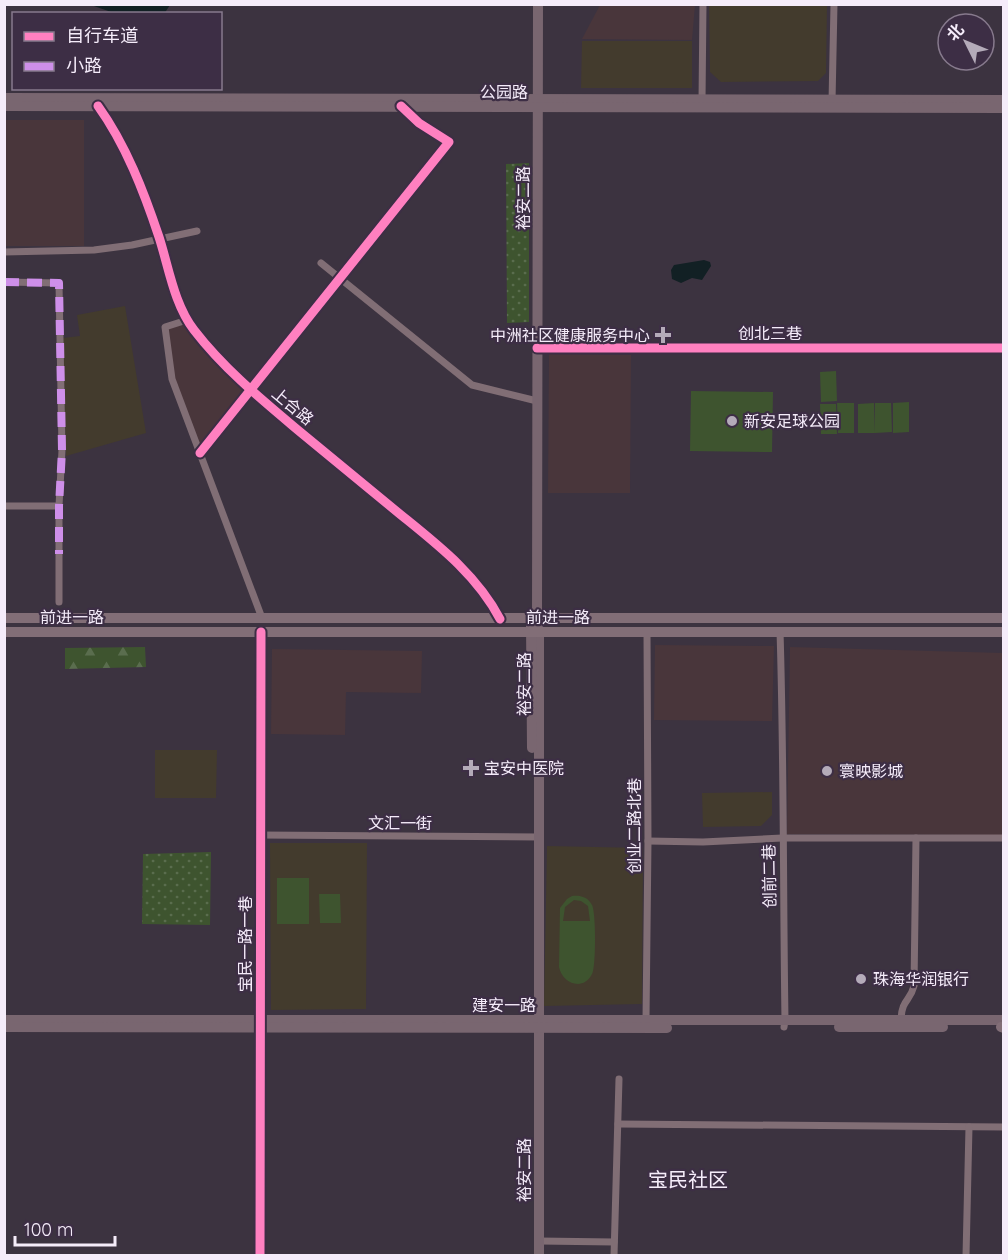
<svg xmlns="http://www.w3.org/2000/svg" width="1008" height="1260" font-family="Quicksand,'Noto Sans SC',sans-serif">
  <style>
    .commercial { fill: #49363b }
    .education { fill: #433b2d }
    .forest { fill: url(#forest-firs) }
    .park { fill: url(#park-dots) }
    .garden { fill: #3e542f; fill-rule: evenodd }
    .water { fill: #122024 }
    .lines { fill: none; stroke-linecap: round; stroke-linejoin: round }
    .minor { stroke: #816e75; stroke-width: 7 }
    .tertiary { stroke: #816e75; stroke-width: 8 }
    .secondary { stroke: #796670; stroke-width: 10 }
    .primary { stroke: #826e77; stroke-width: 10 }
    .quiet { stroke: #ce8fe9; stroke-width: 8; stroke-dasharray: 15 8; stroke-linecap: butt }
    .cycleway-casing { stroke: #3d2e45; stroke-width: 13 }
    .cycleway { stroke: #ff80c0; stroke-width: 9 }
    .poi-dot { fill: #b4abb9; stroke: #3d2e45; stroke-width: 2 }
    .labels { text-anchor: middle; stroke-width: 4.5; stroke-linejoin: round; paint-order: stroke }
    .street-label { font-size: 16px; fill: #f5ecfa; stroke: #3d2e45 }
    .poi-label { font-size: 16px; fill: #f5ecfa; stroke: #3d2e45; text-anchor: start }
    .quarter-label { font-size: 20px; fill: #f5ecfa; stroke: #3d2e45 }
  </style>
  <defs>
    <pattern id="forest-firs" width="22" height="20" patternUnits="userSpaceOnUse" patternTransform="scale(1.5)"><rect width="22" height="20" fill="#3e542f"/><path d="M5 1l3.5 6h-7zM16 11l3.5 6h-7z" fill="#5a6d4e"/></pattern>
    <pattern id="park-dots" width="8" height="8" patternUnits="userSpaceOnUse" patternTransform="scale(1.5)"><rect width="8" height="8" fill="#3e542f"/><path d="M2 2h.1M6 6h.1" fill="none" stroke="#5a6d4e" stroke-width="1.8" stroke-linecap="round"/></pattern>
  </defs>
  <rect width="100%" height="100%" fill="#3c3340"/>
  <g class="commercial">
    <polygon points="600,5 695,5 692,40 582,39"/>
    <polygon points="4,120 84,120 84,246 5,246"/>
    <polygon points="187,322 248,391 200,450 174,379 167,328"/>
    <polygon points="549,354 631,355 630,493 548,493"/>
    <polygon points="655,645 774,646 772,721 654,720"/>
    <polygon points="790,647 1003,653 1003,835 787,834"/>
    <polygon points="272,649 422,651 421,693 346,692 345,735 271,734"/>
  </g>
  <g class="education">
    <polygon points="709,5 827,5 826,73 818,81 721,82 710,72"/>
    <polygon points="582,41 692,41 692,88 581,88"/>
    <polygon points="125,306 146,433 66,456 63,338 80,336 77,315"/>
    <polygon points="155,750 217,750 216,798 155,798"/>
    <polygon points="772,792 772,815 761,826 703,827 702,793"/>
    <polygon points="270,843 367,843 366,1009 271,1010"/>
    <polygon points="547,846 643,848 642,1004 544,1006"/>
  </g>
  <polygon class="forest" points="145,647 146,667 65,669 65,648"/>
  <g class="park">
    <polygon points="529,163 529,322 507,323 506,164"/>
    <polygon points="211,852 210,925 142,924 143,854"/>
  </g>
  <g class="garden">
    <polygon points="836,371 837,401 821,402 820,372"/>
    <polygon points="691,391 773,392 772,452 690,451"/>
    <polygon points="909,402 909,432 893,433 893,403"/>
    <polygon points="837,403 854,403 854,433 838,433"/>
    <polygon points="874,403 875,433 858,433 858,404"/>
    <polygon points="875,403 891,403 892,432 875,433"/>
    <polygon points="820,404 836,404 837,434 821,434"/>
    <rect x="277" y="878" width="32" height="46"/>
    <polygon points="319,894 340,894 341,923 320,923"/>
    <path d="M572 896C580 895 588 897 592 905 596 912 596 967 592 974 583 992 562 983 559 967L560 908 567 899ZM574 900 581 901 588 906 590 921H563L565 907Z"/>
  </g>
  <g class="water">
    <polygon points="91,5 170,5 164,14 114,13"/>
    <polygon points="704,260 710,262 711,266 702,280 692,278 681,283 672,279 671,270 674,265"/>
  </g>
  <g class="lines">
    <g class="minor">
      <polyline points="702,101 703,4"/>
      <polyline points="832,102 834,4"/>
      <path d="M98 106C126 145 144 192 159 237 169 268 174 304 194 330 224 369 262 400 299 431 333 459 367 487 401 515 438 545 477 575 500 619"/>
      <polyline points="4,252 94,250 132,245 197,231"/>
      <polyline points="321,263 472,385 537,401"/>
      <polyline points="4,282 59,283 62,450 59,506 59,602"/>
      <polyline points="187,320 165,327 172,379 262,618"/>
      <polyline points="537,348 1004,348"/>
      <polyline points="200,453 449,142 419,123 401,106"/>
      <polyline points="4,506 59,506"/>
      <path d="M780 631C784 760 783 890 785 1020L784 1027"/>
      <polyline points="260,835 539,837"/>
      <polyline points="648,841 703,842 782,838 1004,838"/>
      <path d="M901 1019C902 999 910 1002 914 986L916 838"/>
      <polyline points="646,1020 648,841 647,632"/>
      <polyline points="618,1124 1004,1127"/>
      <polyline points="539,1241 614,1242"/>
      <polyline points="614,1256 619,1079"/>
      <polyline points="966,1256 969,1127"/>
    </g>
    <polyline class="tertiary" points="260,1256 261,632"/>
    <g class="secondary">
      <polyline points="538,4 537,619 539,633 539,1256"/>
      <polyline points="4,98 1004,100"/>
      <polyline points="4,106 1004,108"/>
      <polyline points="531,623 532,748"/>
      <polyline points="4,1020 1004,1020"/>
      <polyline points="4,1027 667,1028"/>
      <polyline points="839,1027 943,1027"/>
    </g>
    <g class="primary">
      <polyline points="4,618 1004,618"/>
      <polyline points="4,632 1004,632"/>
      <polyline points="1001,1027 1004,1028"/>
    </g>
    <g class="quiet">
      <polyline points="1002,266 1004,266"/>
      <polyline points="4,282 59,283 62,450 59,506 59,554"/>
    </g>
    <defs>
      <g id="cycleway">
        <path d="M98 106C126 145 144 192 159 237 169 268 174 304 194 330 224 369 262 400 299 431 333 459 367 487 401 515 438 545 477 575 500 619"/>
        <polyline points="537,348 1004,348"/>
        <polyline points="200,453 449,142 419,123 401,106"/>
        <polyline points="260,1256 261,632"/>
      </g>
    </defs>
    <use href="#cycleway" class="cycleway-casing"/>
    <use href="#cycleway" class="cycleway"/>
  </g>
  <g class="poi-dot">
    <path d="M660 326h6v6h6v6h-6v6h-6v-6h-6v-6h6z"/>
    <circle cx="732" cy="421" r="6"/>
    <path d="M468 759h6v6h6v6h-6v6h-6v-6h-6v-6h6z"/>
    <circle cx="827" cy="771" r="6"/>
    <circle cx="861" cy="979" r="6"/>
  </g>
  <g class="labels">
    <g class="street-label">
      <text x="504" y="98">公园路</text>
      <text transform="translate(523 198) rotate(-90)" y="6">裕安二路</text>
      <text x="770" y="339">创北三巷</text>
      <text transform="translate(293 406) rotate(40)" y="6">上合路</text>
      <text x="72" y="623">前进一路</text>
      <text x="558" y="623">前进一路</text>
      <text transform="translate(524 684) rotate(-90)" y="6">裕安二路</text>
      <text x="400" y="829">文汇一街</text>
      <text transform="translate(634 826) rotate(-90)" y="6">创业二路北巷</text>
      <text transform="translate(769 876) rotate(-91)" y="6">创前二巷</text>
      <text transform="translate(245 944) rotate(-90)" y="6">宝民一路一巷</text>
      <text x="504" y="1011">建安一路</text>
      <text transform="translate(524 1170) rotate(-90)" y="6">裕安二路</text>
    </g>
    <g class="poi-label">
      <text x="650" y="341" text-anchor="end">中洲社区健康服务中心</text>
      <text x="744" y="427">新安足球公园</text>
      <text x="484" y="774">宝安中医院</text>
      <text x="839" y="777">寰映影城</text>
      <text x="873" y="985">珠海华润银行</text>
    </g>
    <g class="quarter-label">
      <text x="688" y="1187">宝民社区</text>
    </g>
  </g>
  <rect width="1008" height="1260" fill="none" stroke="#f5ecfa" stroke-width="12"/>
  <rect x="12" y="12" width="210" height="78" fill="#3d2e45" stroke="#877a8d" stroke-width="1.5"/>
  <rect x="24" y="32" width="30" height="9" fill="#ff80c0" stroke="#877a8d" stroke-width="1.5"/>
  <text x="66" y="42" font-size="18" fill="#f5ecfa">自行车道</text>
  <rect x="24" y="62" width="30" height="9" fill="#ce8fe9" stroke="#877a8d" stroke-width="1.5"/>
  <text x="66" y="72" font-size="18" fill="#f5ecfa">小路</text>
  <g transform="translate(966 42) rotate(313)"><circle r="28" fill="#3d2e45" stroke="#877a8d" stroke-width="1.5"/>
  <path d="M0-4.5L10 22L0 15L-10 22Z" fill="#b4abb9"/>
  <text y="-9" font-size="16" font-weight="bold" text-anchor="middle" fill="#f5ecfa">北</text>
  </g>
  <path d="M15 1236v9h100v-9" fill="none" stroke="#f5ecfa" stroke-width="3"/>
  <text x="24" y="1236" font-size="18" fill="#f5ecfa" stroke="#3d2e45" stroke-width="4.5" paint-order="stroke">100 m</text>
</svg>
